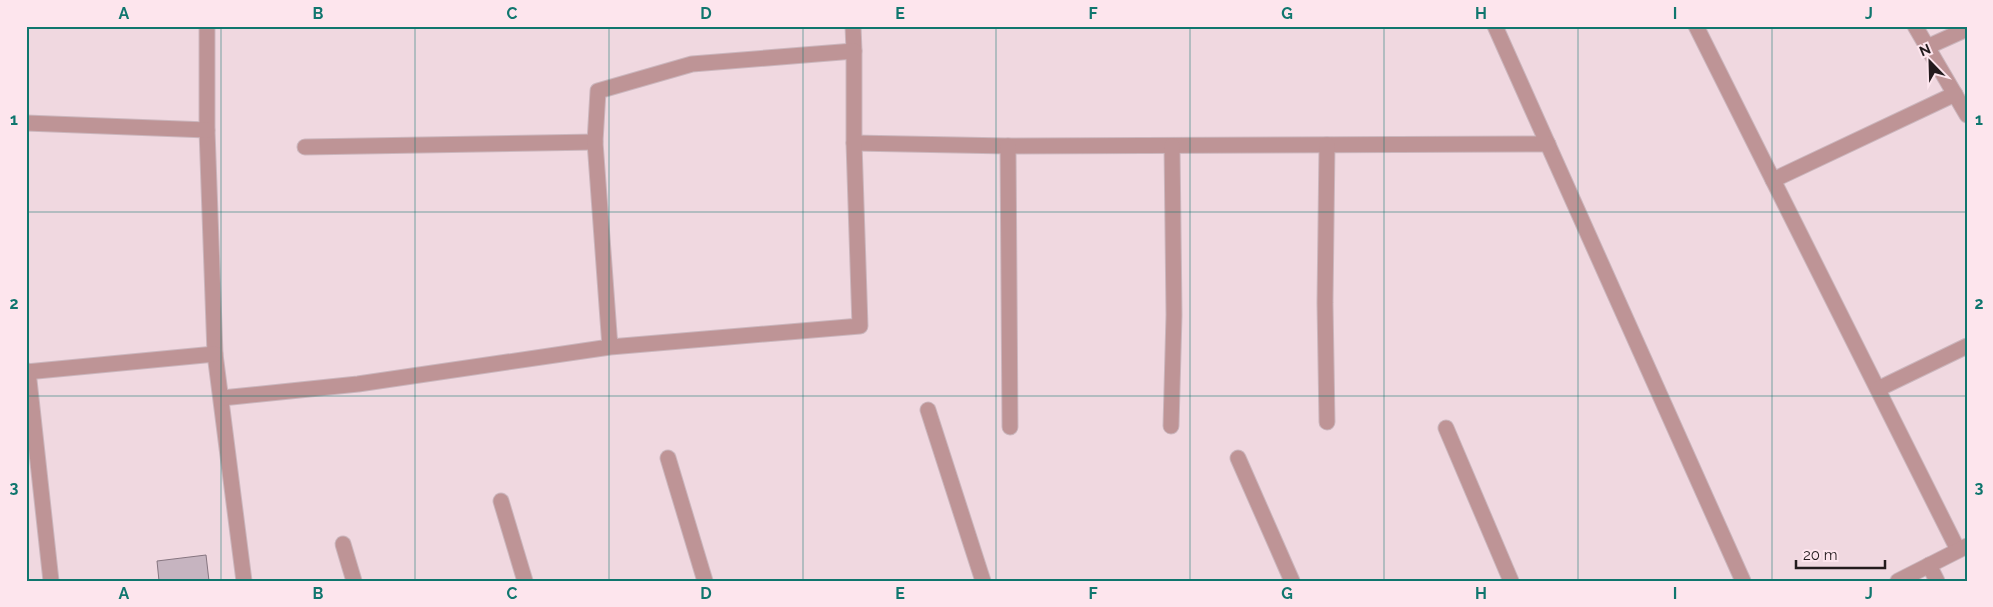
<svg xmlns="http://www.w3.org/2000/svg" width="1993" height="607" font-family="Raleway,sans-serif">
  <style>
    .building { fill: #c6b4c0; stroke: #867580 }
    .lines { fill: none; stroke-linecap: round; stroke-linejoin: round }
    .minor-casing { stroke: #cbb6bd; stroke-width: 17 }
    .tertiary-casing { stroke: #cbb6bd; stroke-width: 17 }
    .minor { stroke: #be9496; stroke-width: 15 }
    .tertiary { stroke: #be9496; stroke-width: 15 }
    .grid { fill: none; stroke: #0f766e; stroke-width: 1; stroke-opacity: 0.55 }
    .neatline { fill: none; stroke: #0f766e; stroke-width: 2 }
    .grid-label { font-size: 16px; text-anchor: middle; font-weight: bold; fill: #0f766e }
  </style>
  <rect width="100%" height="100%" fill="#f0d8e0"/>
  <polygon class="building" points="206,555 209,581 159,581 157,561"/>
  <g class="lines">
    <defs>
      <g id="minor">
        <polyline points="207,26 207,130 215,354 244,581"/>
        <polyline points="853,26 854,51"/>
        <polyline points="1495,26 1743,581"/>
        <polyline points="1696,26 1958,550"/>
        <polyline points="1915,26 1967,115"/>
        <polyline points="1927,47 1967,29"/>
        <polyline points="26,123 207,130"/>
        <polyline points="854,143 1008,146 1548,144"/>
        <polyline points="1327,145 1325,303 1327,422"/>
        <polyline points="1008,146 1010,427"/>
        <polyline points="305,147 595,142"/>
        <polyline points="1773,180 1955,94"/>
        <polyline points="28,371 51,581"/>
        <polyline points="26,372 215,354"/>
        <polyline points="1878,389 1967,346"/>
        <polyline points="222,398 358,384 610,347 860,326 854,143 854,51 692,64 598,91 595,142 610,347"/>
        <polyline points="928,410 983,581"/>
        <polyline points="1171,426 1174,315 1172,146"/>
        <polyline points="1446,428 1511,581"/>
        <polyline points="668,458 705,581"/>
        <polyline points="1238,458 1292,581"/>
        <polyline points="501,501 525,581"/>
        <polyline points="343,544 354,581"/>
        <polyline points="1929,565 1937,581"/>
      </g>
      <polyline id="tertiary" points="1898,581 1967,546"/>
    </defs>
    <use href="#minor" class="minor-casing"/>
    <use href="#tertiary" class="tertiary-casing"/>
    <use href="#minor" class="minor"/>
    <use href="#tertiary" class="tertiary"/>
  </g>
  <path class="grid" d="M221 26V581M415 26V581M609 26V581M803 26V581M996 26V581M1190 26V581M1384 26V581M1578 26V581M1772 26V581M26 212H1967M26 396H1967"/>
  <rect width="1993" height="607" fill="none" stroke="#fde5ed" stroke-width="55"/>
  <g transform="translate(1930 62) rotate(337)" stroke="#fde5ed" stroke-width="4" paint-order="stroke">
  <path d="M0-4L9 19L0 12L-9 19Z" fill="#231b1d"/>
  <text y="-8" font-size="14" font-weight="bold" text-anchor="middle" fill="#231b1d">N</text>
  </g>
  <path d="M1796 560v8h89v-8" fill="none" stroke="#231b1d" stroke-width="2.5"/>
  <text x="1803" y="560" font-size="15" fill="#231b1d" stroke="#fde5ed" stroke-width="4" paint-order="stroke">20 m</text>
  <rect x="28" y="28" width="1938" height="552" class="neatline"/>
  <g class="grid-label">
    <text x="124" y="19">A</text>
    <text x="318" y="19">B</text>
    <text x="512" y="19">C</text>
    <text x="706" y="19">D</text>
    <text x="900" y="19">E</text>
    <text x="1093" y="19">F</text>
    <text x="1287" y="19">G</text>
    <text x="1481" y="19">H</text>
    <text x="1675" y="19">I</text>
    <text x="1869" y="19">J</text>
    <text x="14" y="125">1</text>
    <text x="1979" y="125">1</text>
    <text x="14" y="309">2</text>
    <text x="1979" y="309">2</text>
    <text x="14" y="493">3</text>
    <text x="1979" y="493">3</text>
    <text x="124" y="599">A</text>
    <text x="318" y="599">B</text>
    <text x="512" y="599">C</text>
    <text x="706" y="599">D</text>
    <text x="900" y="599">E</text>
    <text x="1093" y="599">F</text>
    <text x="1287" y="599">G</text>
    <text x="1481" y="599">H</text>
    <text x="1675" y="599">I</text>
    <text x="1869" y="599">J</text>
  </g>
</svg>
